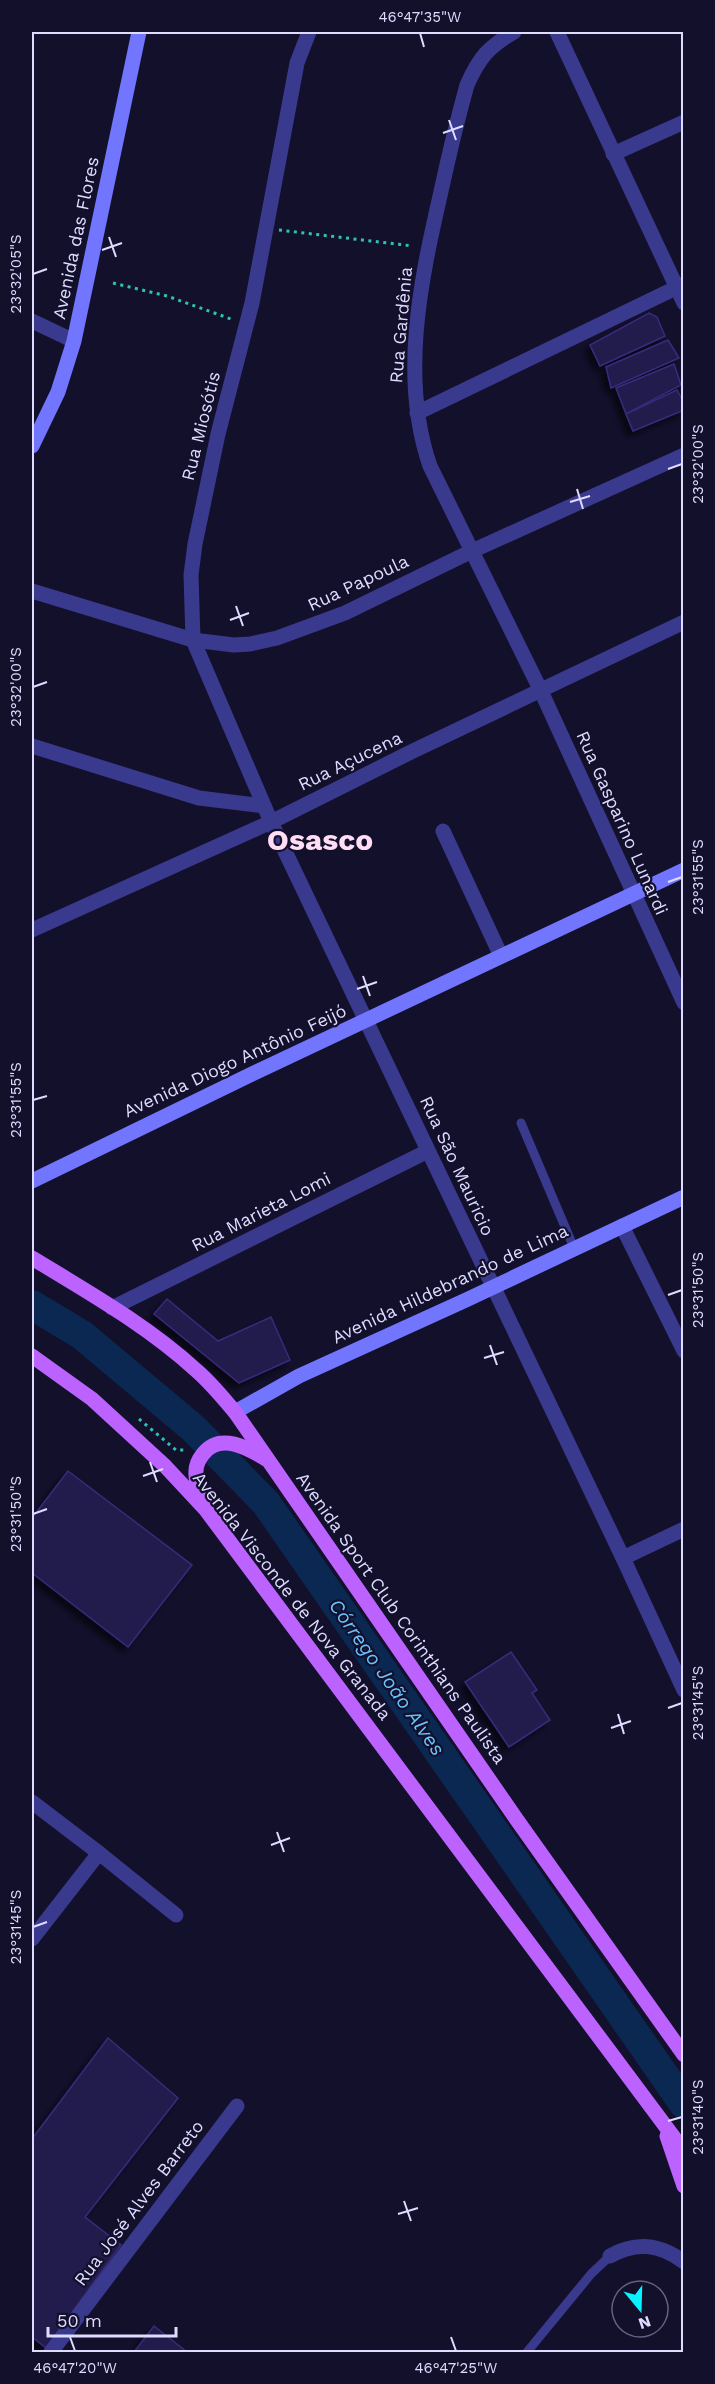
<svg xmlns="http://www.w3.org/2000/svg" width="715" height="2384" font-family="'Work Sans',sans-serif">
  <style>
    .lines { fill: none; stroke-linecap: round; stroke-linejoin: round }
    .river { stroke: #0a2851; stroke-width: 30 }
    .building { fill: #231b4e; stroke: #372c7c; stroke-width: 1.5; filter: url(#shadow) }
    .path { stroke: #2ac4b3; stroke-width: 3; stroke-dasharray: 3 4.5; stroke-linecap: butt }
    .lane { stroke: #393a8e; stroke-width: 9 }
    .street { stroke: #393a8e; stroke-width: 15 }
    .secondary { stroke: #7276ff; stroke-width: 15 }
    .primary { stroke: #bc62ff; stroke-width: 15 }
    .ticks { fill: none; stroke: #dedbff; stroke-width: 2 }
    .labels { text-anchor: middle; stroke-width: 4.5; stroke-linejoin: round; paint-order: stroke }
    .street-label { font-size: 18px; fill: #dedbff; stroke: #13102c }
    .water-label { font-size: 20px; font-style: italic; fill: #69c2ff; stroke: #13102c }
    .town-label { font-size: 30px; font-weight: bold; fill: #ffddf5; stroke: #13102c }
    .neatline { fill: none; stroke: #dedbff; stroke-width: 2 }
    .ticks-label { font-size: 15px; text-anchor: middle; fill: #dedbff }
  </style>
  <defs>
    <filter id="shadow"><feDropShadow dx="-5.5" dy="5.5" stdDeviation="3" flood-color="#0009"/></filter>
  </defs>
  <rect width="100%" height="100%" fill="#13102c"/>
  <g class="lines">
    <polyline class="river" points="32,1305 82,1335 194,1429 266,1503 684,2104"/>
  </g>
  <g class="building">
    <polygon points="649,313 657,317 665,336 600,366 590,345"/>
    <polygon points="668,340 679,358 611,388 606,367"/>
    <polygon points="674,364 681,385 626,414 616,388"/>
    <polygon points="677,390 684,403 684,410 633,431 626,414"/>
    <polygon points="167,1299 218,1341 271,1317 290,1360 239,1383 154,1314"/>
    <polygon points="68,1471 192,1565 128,1647 32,1573 32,1518"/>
    <polygon points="511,1652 537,1690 532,1693 550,1720 509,1747 465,1682"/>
    <polygon points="108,2038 178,2098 85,2217 121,2245 46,2348 32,2337 32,2139"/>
    <polygon points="154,2326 187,2352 134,2352"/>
  </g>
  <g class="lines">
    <g class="path">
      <polyline points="279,230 413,246"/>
      <polyline points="113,283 167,296 231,319"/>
      <polyline points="139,1419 176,1450 187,1450"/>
    </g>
    <g class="lane">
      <polyline points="521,1123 574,1248"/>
      <polyline points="527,2352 591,2274 610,2256"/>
    </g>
    <g class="street">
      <polyline points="309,32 297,63 252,303 218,434 195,544 191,575 193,640 271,822 623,1558 684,1690"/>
      <path d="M514 32C488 47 479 58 467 85 457 121 448 159 440 196 420 283 400 379 430 466L541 691 684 1003"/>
      <polyline points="557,32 684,303"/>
      <polyline points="613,154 684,122"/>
      <polyline points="32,321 74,341"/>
      <polyline points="417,413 684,284"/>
      <polyline points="32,591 193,640 234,645 250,644 277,638 345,613 472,551 684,455"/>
      <polyline points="32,746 199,798 264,806"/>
      <polyline points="443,831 501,956"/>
      <polyline points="32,930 271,822 413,751 684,622"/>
      <polyline points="622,1226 684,1351"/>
      <polyline points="112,1308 428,1151"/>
      <polyline points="623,1558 684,1529"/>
      <polyline points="32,1802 99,1853 176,1915"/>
      <polyline points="32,1939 99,1853"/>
      <path d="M610 2256C636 2241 660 2244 684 2262"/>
      <polyline points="51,2352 237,2106"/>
    </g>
    <g class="secondary">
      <polyline points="32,446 58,392 74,341 139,32"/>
      <polyline points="32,1181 252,1074 684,870"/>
      <polyline points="235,1412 299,1376 466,1300 684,1197"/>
    </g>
    <g class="primary">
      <path d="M32 1258C88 1292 148 1326 197 1371 211 1383 223 1398 235 1412L517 1820 684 2055"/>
      <polyline points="32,1356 92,1399 165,1466 206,1510 684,2151"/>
      <path d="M205 1507C201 1496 195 1483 196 1471 196 1465 199 1459 203 1454 220 1432 248 1448 266 1459"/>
      <polyline points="667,2136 684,2186"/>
    </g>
  </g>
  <path class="ticks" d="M420 33 424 47M449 120 456 140M443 133 463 126M109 237 116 257M102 250 122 243M33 274 47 269M668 469 682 464M577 489 583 509M570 502 590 496M236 606 243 626M230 620 249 613M33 687 47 682M668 882 682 877M363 976 370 996M357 989 377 982M33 1100 47 1096M668 1295 682 1290M490 1345 497 1365M484 1358 504 1352M150 1462 157 1482M143 1476 163 1469M33 1514 47 1509M668 1708 682 1703M618 1714 624 1734M611 1728 631 1721M277 1832 284 1852M271 1845 290 1838M33 1927 47 1922M668 2121 682 2117M404 2201 411 2221M398 2214 418 2208M70 2337 75 2351M451 2337 456 2351"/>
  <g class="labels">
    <g class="street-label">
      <text transform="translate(76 238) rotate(-78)" y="6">Avenida das Flores</text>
      <text transform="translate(401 325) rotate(-85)" y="6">Rua Gardênia</text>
      <text transform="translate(201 426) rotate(-76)" y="6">Rua Miosótis</text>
      <text transform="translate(358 583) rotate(-25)" y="6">Rua Papoula</text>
      <text transform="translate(350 761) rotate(-26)" y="6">Rua Açucena</text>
      <text transform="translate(622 823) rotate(66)" y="6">Rua Gasparino Lunardi</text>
      <text transform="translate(235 1061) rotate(-25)" y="6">Avenida Diogo Antônio Feijó</text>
      <text transform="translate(457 1166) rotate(65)" y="6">Rua São Mauricio</text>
      <text transform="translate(261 1212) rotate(-27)" y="6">Rua Marieta Lomi</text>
      <text transform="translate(450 1284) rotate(-25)" y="6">Avenida Hildebrando de Lima</text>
      <text transform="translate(292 1596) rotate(52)" y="6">Avenida Visconde de Nova Granada</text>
      <text transform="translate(401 1618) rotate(55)" y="6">Avenida Sport Club Corinthians Paulista</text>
      <text transform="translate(139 2203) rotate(-53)" y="6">Rua José Alves Barreto</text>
    </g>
    <g class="water-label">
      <text transform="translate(387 1677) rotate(55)" y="7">Córrego João Alves</text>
    </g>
    <g class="town-label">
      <text x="320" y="850">Osasco</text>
    </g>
  </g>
  <rect width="715" height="2384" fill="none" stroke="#13102c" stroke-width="66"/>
  <g transform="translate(640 2309) rotate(161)"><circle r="28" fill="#13102c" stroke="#646180" stroke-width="1.5"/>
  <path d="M0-4.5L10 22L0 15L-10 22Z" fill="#07f3ff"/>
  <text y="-9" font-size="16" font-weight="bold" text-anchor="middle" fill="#dedbff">N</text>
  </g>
  <path d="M48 2327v9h128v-9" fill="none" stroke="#dedbff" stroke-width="3"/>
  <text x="57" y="2327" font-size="18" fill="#dedbff" stroke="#13102c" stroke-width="4.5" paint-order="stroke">50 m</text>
  <rect x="33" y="33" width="649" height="2318" class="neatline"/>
  <g class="ticks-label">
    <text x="420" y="22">46°47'35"W</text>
    <text transform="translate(16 274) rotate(-90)" y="5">23°32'05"S</text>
    <text transform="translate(698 464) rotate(-90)" y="5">23°32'00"S</text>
    <text transform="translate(16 687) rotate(-90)" y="5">23°32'00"S</text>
    <text transform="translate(698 877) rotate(-90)" y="5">23°31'55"S</text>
    <text transform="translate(16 1100) rotate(-90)" y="5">23°31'55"S</text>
    <text transform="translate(698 1290) rotate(-90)" y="5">23°31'50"S</text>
    <text transform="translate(16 1514) rotate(-90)" y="5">23°31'50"S</text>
    <text transform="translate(698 1703) rotate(-90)" y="5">23°31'45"S</text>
    <text transform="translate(16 1927) rotate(-90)" y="5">23°31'45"S</text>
    <text transform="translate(698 2117) rotate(-90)" y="5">23°31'40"S</text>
    <text x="75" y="2373">46°47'20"W</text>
    <text x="456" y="2373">46°47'25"W</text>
  </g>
</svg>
